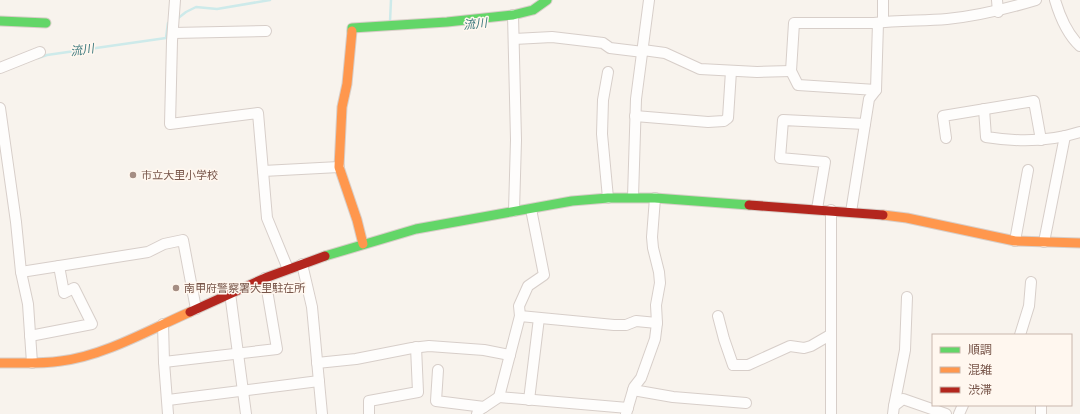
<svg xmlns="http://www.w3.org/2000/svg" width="1080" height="414" font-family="Ubuntu,'Noto Sans JP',sans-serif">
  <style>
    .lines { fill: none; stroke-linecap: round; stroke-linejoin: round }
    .stream { stroke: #cdeaea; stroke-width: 2.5 }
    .street-casing { stroke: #d7cec9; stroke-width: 12 }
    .fast-casing { stroke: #d8cec8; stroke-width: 11 }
    .slow-casing { stroke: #d8cec8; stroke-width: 11 }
    .jam-casing { stroke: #d8cec8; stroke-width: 11 }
    .street { stroke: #fefdfc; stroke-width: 10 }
    .fast { stroke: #63d668; stroke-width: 9 }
    .slow { stroke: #ff974d; stroke-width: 9 }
    .jam { stroke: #b3261e; stroke-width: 9 }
    .poi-dot { fill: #a58d83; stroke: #fff7ef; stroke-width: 1.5 }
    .labels { text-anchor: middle; stroke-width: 3; stroke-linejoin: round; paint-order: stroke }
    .poi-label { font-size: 11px; fill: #78564a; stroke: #fff7ef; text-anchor: start }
    .water-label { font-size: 12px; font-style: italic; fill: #3d797e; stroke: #fff7ef }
  </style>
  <rect width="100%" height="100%" fill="#f8f3ed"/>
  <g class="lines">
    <g class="stream">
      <polyline points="177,19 186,12 196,7 217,9 270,0"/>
      <polyline points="390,22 391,0"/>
      <polyline points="38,58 47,55 166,38 168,23 171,22"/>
    </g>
    <defs>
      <g id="street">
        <polyline points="175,0 172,41 170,124 258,113 267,218 288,269"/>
        <polyline points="883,0 883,22"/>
        <polyline points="997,0 998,12"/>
        <path d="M1055 0C1060 17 1067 34 1080 46"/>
        <polyline points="513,15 516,140 514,211"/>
        <polyline points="173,33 266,31"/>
        <polyline points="514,39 552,37 603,43 610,48 643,52"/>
        <polyline points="643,50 665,53 700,69 757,72 791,71"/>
        <polyline points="0,68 40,52"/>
        <polyline points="608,72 603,100 602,134 608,198"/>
        <path d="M876 90 798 85 791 71 794 23H874C898 20 923 21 947 19 979 16 1006 9 1036 0"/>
        <polyline points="0,108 16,222 21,272 28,304 32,363"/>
        <path d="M984 109 986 137C1017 142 1049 142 1080 132"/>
        <polyline points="635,116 708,122 724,121 728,118 731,71"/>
        <polyline points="946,138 943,116 1034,101 1041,140"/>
        <polyline points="263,171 339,167"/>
        <polyline points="633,197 636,99 649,0"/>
        <polyline points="817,209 825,162 780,158 783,120 865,124"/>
        <polyline points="831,210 831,414"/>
        <polyline points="851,212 869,99 876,90 878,23"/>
        <polyline points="1015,241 1028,170"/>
        <polyline points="1044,242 1065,136"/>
        <polyline points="302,264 312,307 322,414"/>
        <polyline points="21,272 148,252 164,244 183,240 196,309"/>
        <polyline points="230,293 246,414"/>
        <polyline points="520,316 614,325 626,325 636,321 657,323"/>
        <polyline points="718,316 724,339 733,365 748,365 790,346 804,348 811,346 830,335"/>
        <polyline points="163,324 164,362 168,414"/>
        <polyline points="1020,335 1029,306 1031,282"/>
        <polyline points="30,336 92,324 74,288 64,293 59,266"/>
        <polyline points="164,362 277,349 265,278"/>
        <polyline points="317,363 356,359 412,348 429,346 484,350 510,355"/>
        <polyline points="438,370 436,401 484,407"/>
        <polyline points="633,390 673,397 746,403"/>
        <polyline points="499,397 520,316 519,306 528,286 544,275 531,209"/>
        <polyline points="168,400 319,381"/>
        <polyline points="529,400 539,318"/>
        <polyline points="894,406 905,350 907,297"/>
        <polyline points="369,414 369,401 418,392 416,347"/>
        <polyline points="477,414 478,411 499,397 628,408"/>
        <polyline points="626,414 634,387 641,378 655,339 657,323 656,305 660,283 659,272 653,248 652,237 655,198"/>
        <polyline points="893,414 894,406 903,399 946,414"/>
        <polyline points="959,414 963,405"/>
        <polyline points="1041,414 1041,405"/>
      </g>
      <g id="fast">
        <polyline points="0,21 46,23"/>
        <polyline points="352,31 352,28 447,22 513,15 533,10 547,0"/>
        <polyline points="325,256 416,229 572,201 608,198 655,198 749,205"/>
      </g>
      <g id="slow">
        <polyline points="352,31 347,84 342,107 339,167 357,220 363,244"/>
        <polyline points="883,215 907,218 1015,241 1080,243"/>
        <path d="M0 363C20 363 41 364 61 361 104 356 151 329 190 312"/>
      </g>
      <g id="jam">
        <polyline points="749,205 883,215"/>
        <polyline points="190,312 265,278 325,256"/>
      </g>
    </defs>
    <use href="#street" class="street-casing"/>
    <use href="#fast" class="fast-casing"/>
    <use href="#slow" class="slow-casing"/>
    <use href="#jam" class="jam-casing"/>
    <use href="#street" class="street"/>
    <use href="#fast" class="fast"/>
    <use href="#slow" class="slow"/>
    <use href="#jam" class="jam"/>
  </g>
  <g class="poi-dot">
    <circle cx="133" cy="175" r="4"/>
    <circle cx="176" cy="288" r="4"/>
  </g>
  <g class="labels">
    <g class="poi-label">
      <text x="141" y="179">市立大里小学校</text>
      <text x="184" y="292">南甲府警察署大里駐在所</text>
    </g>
    <g class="water-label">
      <text transform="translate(475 24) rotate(-6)" y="4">流川</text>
      <text transform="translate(82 50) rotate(-8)" y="4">流川</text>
    </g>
  </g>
  <rect x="932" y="334" width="140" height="72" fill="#fff7ef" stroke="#c9b7ad"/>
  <rect x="940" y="347" width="20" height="6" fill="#63d668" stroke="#c9b7ad"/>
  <text x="968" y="354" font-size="12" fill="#78564a">順調</text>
  <rect x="940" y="367" width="20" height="6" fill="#ff974d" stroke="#c9b7ad"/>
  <text x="968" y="374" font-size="12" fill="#78564a">混雑</text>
  <rect x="940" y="387" width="20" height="6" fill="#b3261e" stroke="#c9b7ad"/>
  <text x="968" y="394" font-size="12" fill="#78564a">渋滞</text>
</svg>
